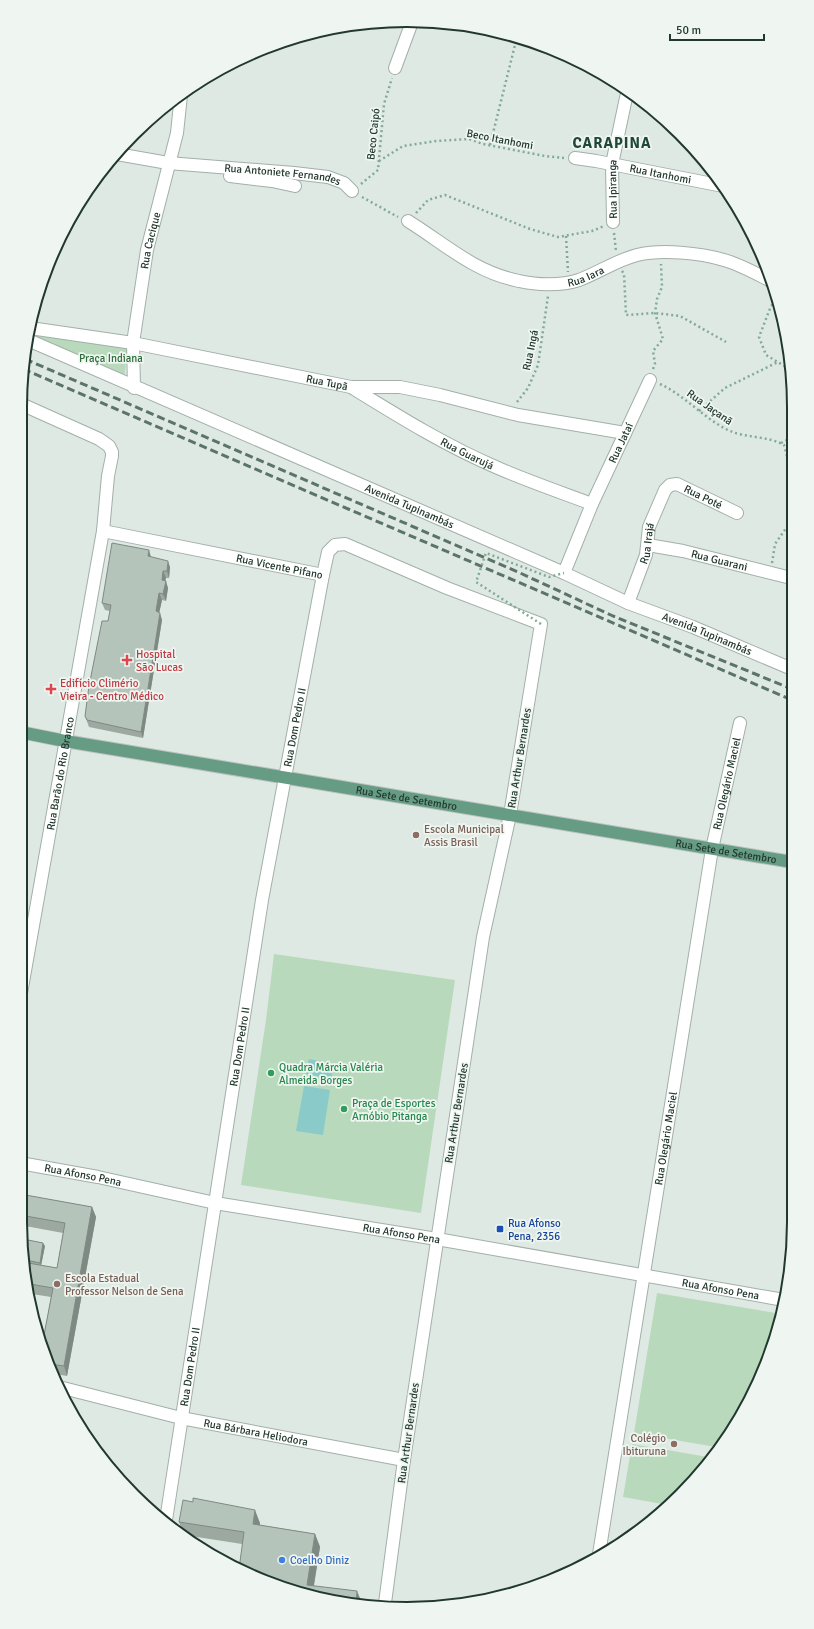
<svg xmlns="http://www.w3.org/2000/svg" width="814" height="1629" font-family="Signika,sans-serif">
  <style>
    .green { fill: #b9d9bc }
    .water { fill: #8acbc9 }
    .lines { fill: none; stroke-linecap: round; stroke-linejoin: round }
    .minor-casing { stroke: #a2b0a9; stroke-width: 14 }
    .major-casing { stroke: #bcc3c0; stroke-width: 14 }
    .path { stroke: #81ab96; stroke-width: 2.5; stroke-dasharray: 2 3; stroke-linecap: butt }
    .minor { stroke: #fff; stroke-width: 12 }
    .major { stroke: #669c84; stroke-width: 12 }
    .rail { stroke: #5b7469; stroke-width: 3; stroke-dasharray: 8 4; stroke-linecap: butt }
    .path-bridge { stroke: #81ab96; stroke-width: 2.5; stroke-dasharray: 2 3; stroke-linecap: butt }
    .wall { fill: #9ca9a1 }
    .shaded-wall { fill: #7f8983 }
    .building { fill: #b5c4bb; stroke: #7f8983 }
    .health-dot { fill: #e0444e; stroke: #eff6f1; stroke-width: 1.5 }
    .education-dot { fill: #8d6e63; stroke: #eff6f1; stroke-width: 1.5 }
    .leisure-dot { fill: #2e9e5b; stroke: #eff6f1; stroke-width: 1.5 }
    .transit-dot { fill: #1a4fb4; stroke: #eff6f1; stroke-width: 1.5 }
    .shop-dot { fill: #3f7fe0; stroke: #eff6f1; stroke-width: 1.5 }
    .labels { text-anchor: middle; stroke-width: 3.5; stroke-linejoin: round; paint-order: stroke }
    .street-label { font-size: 11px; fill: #21382e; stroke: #eff6f1 }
    .park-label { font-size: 11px; fill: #2e6c3b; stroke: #eff6f1 }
    .health-label { font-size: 11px; fill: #be3a42; stroke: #eff6f1; text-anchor: start }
    .education-label { font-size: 11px; fill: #785e54; stroke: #eff6f1; text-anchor: start }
    .leisure-label { font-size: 11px; fill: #27864d; stroke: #eff6f1; text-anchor: start }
    .transit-label { font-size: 11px; fill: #164399; stroke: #eff6f1; text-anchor: start }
    .shop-label { font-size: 11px; fill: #366cbe; stroke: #eff6f1; text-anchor: start }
    .district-label { font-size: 15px; font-weight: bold; letter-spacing: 1px; fill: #1f4837; stroke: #eff6f1 }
    .rim { fill: none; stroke: #21382e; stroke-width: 2 }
  </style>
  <rect width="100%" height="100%" fill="#dfe9e3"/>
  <g class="green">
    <polygon points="29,331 128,346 124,380 28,338"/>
    <polygon points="274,954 455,980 421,1213 241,1185 266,1020"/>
    <polygon points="657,1293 782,1314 781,1322 754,1393 716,1447 634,1433"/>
    <polygon points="632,1444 708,1457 681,1495 668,1505 623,1497"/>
  </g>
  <g class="water">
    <polygon points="309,1059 334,1064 331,1079 306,1074"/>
    <polygon points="304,1086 330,1090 323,1135 296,1131"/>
  </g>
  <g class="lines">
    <defs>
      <g id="minor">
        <polyline points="395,68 412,22"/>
        <path id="s1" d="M117 154 168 163 294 173 328 177 344 183 352 191"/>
        <path id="s2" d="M575 158 596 161 723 186"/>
        <polyline points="230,176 272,181 295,186"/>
        <path id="s3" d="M408 221C445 244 474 272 519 281 536 285 561 286 579 280 598 273 617 260 637 255 662 249 700 253 724 260 739 264 757 274 771 281"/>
        <path id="s4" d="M613 222 612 164 627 93"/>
        <path id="s5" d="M30 328 133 343 351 387H400L440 395 518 415 625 433"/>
        <path id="s6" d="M28 340 564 573 628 603 693 627 792 669"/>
        <path id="s7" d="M351 387C398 416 446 446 498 468 528 481 560 492 592 504"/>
        <path id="s8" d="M134 388 133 343 147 250 177 133 181 95"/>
        <path id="s9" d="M103 531 323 575"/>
        <path id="s10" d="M648 545 683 551 791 578"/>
        <path id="s11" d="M564 573 592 504 650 380"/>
        <path id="s12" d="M628 603 646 555 649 527 665 490 670 485 677 484 737 513"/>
        <path id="s13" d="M20 999 103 531 108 476 112 456V452L109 446 99 439 21 404"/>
        <path id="s14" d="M20 1163 98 1177 215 1203 437 1239 784 1300"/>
        <path id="s15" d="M63 1388 181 1418 404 1460"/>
        <path id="s16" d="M166 1520 262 900 323 575 328 552 335 545 345 544 447 588 541 624 510 815 483 937 404 1460 385 1603"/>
        <path id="s17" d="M599 1554 712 849 740 723"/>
      </g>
      <g id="major">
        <path id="s18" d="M20 732 65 741 792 862"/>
      </g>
    </defs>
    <use href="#minor" class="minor-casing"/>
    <use href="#major" class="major-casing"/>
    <g class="path">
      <polyline points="490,145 517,37"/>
      <polyline points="379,161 403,146 436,141 469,139 483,144 545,156 564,158"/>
      <polyline points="361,184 378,170 384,104 392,78"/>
      <polyline points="362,197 398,217"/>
      <polyline points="416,213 428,200 445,195 530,229 558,237 592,231 604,226"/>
      <polyline points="614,233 616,251"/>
      <polyline points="566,236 568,272"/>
      <polyline points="622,271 624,274 626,315 655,313 680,316 726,342"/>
      <polyline points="776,301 771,306 759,337 766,355 786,367 791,368"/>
      <polyline points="653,369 655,364 653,351 663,339 655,313 657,299 662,287 661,264"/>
      <path d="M660 384C686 396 704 419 730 431 746 438 769 436 784 445L791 471"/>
      <polyline points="517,402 528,388 538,365 548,296"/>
      <polyline points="699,411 725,388 778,362"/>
      <polyline points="781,443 791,438"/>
      <polyline points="772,563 775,544 791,521"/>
    </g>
    <use href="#minor" class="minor"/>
    <use href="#major" class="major"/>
    <g class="rail">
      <polyline points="25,359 518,572 613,616 792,689"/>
      <polyline points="23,369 792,700"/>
    </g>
    <polyline class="path-bridge" points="541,624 476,582 486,553 549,577 564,573"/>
  </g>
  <g class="wall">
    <polygon points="151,557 170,567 169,578 166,578 165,581 168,588 166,601 162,600 159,613 162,620 143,738 89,727 85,716 110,611 105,610 102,603"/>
    <polygon points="20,1194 92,1207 96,1217 67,1376 55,1374 41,1347 44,1335 51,1297 32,1294 27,1266 28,1266 28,1264 27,1263 23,1239 45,1246 41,1265 57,1268 63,1233 20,1225"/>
    <polygon points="179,1522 260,1523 260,1525 315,1534 320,1547 314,1586 331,1602 242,1544 184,1535"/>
  </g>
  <g class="shaded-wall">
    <polygon points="149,550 151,557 148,556"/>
    <polygon points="168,561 170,567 169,578 167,571"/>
    <polygon points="163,571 166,578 164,587 162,580"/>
    <polygon points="166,581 168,588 166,601 163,594"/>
    <polygon points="159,593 162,600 158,618 156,611"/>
    <polygon points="160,613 162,620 143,738 141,732"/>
    <polygon points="92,1207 96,1217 67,1376 64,1366"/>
    <polygon points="43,1243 45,1246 41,1266 40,1263"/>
    <polygon points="255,1510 260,1523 258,1537 253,1524"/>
    <polygon points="315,1534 320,1547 312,1596 307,1585"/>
    <polygon points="357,1591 362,1603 356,1602"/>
  </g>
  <g class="building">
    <polygon points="112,543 149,550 148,556 168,561 167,571 163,571 162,580 166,581 163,594 159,593 156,611 160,613 141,732 87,720 85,716 89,686 102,621 108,621 111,605 102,603"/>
    <polygon points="20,1194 92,1207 64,1366 50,1364 41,1347 39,1334 44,1335 53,1288 30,1284 28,1268 28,1263 57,1268 65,1223 20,1215"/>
    <polygon points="23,1239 43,1243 40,1263 26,1260"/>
    <polygon points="193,1498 255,1510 253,1524 315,1534 307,1585 357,1591 356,1602 331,1602 259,1579 239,1569 244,1532 179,1522 183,1500 193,1502"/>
  </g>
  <g class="health-dot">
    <path d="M125 654h4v4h4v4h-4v4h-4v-4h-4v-4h4z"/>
    <path d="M49 683h4v4h4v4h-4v4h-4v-4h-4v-4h4z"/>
  </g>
  <g class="education-dot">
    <circle cx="416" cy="835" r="4"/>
    <circle cx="57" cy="1284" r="4"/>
    <circle cx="674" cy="1444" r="4"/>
  </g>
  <g class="leisure-dot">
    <circle cx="271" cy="1073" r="4"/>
    <circle cx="344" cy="1109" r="4"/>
  </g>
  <rect class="transit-dot" x="496" y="1225" width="8" height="8" rx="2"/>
  <circle class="shop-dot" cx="282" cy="1560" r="4"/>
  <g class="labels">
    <g class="street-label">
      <text transform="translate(373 134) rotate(-84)" y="4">Beco Caipó</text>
      <text transform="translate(500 139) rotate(11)" y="4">Beco Itanhomi</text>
      <text dy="4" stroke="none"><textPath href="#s2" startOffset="87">Rua Itanhomi</textPath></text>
      <text dy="4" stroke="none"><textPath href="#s1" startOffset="167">Rua Antoniete Fernandes</textPath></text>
      <text dy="4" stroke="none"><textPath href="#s4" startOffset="33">Rua Ipiranga</textPath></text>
      <text dy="4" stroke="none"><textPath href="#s8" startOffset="149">Rua Cacique</textPath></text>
      <text dy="4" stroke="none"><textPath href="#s3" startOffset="195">Rua Iara</textPath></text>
      <text transform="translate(530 350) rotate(-78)" y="4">Rua Ingá</text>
      <text dy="4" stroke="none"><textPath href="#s5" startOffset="302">Rua Tupã</textPath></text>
      <text transform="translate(710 407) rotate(35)" y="4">Rua Jaçanã</text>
      <text dy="4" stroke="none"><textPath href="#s11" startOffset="142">Rua Jataí</textPath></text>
      <text dy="4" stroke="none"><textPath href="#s7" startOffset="134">Rua Guarujá</textPath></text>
      <text dy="4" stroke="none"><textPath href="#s12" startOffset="163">Rua Poté</textPath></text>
      <text dy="4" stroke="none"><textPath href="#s6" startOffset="416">Avenida Tupinambás</textPath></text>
      <text dy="4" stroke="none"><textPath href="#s12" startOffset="63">Rua Irajá</textPath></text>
      <text dy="4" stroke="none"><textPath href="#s10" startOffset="73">Rua Guarani</textPath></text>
      <text dy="4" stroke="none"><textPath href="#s9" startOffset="180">Rua Vicente Pifano</textPath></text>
      <text dy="4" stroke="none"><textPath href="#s6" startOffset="740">Avenida Tupinambás</textPath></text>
      <text dy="4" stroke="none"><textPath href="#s16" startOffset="803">Rua Dom Pedro II</textPath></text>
      <text transform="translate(519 758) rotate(-81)" y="4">Rua Arthur Bernardes</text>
      <text dy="4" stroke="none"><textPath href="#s13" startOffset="229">Rua Barão do Rio Branco</textPath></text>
      <text dy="4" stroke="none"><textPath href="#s17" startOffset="781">Rua Olegário Maciel</textPath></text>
      <text dy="4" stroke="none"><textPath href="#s18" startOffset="392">Rua Sete de Setembro</textPath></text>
      <text dy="4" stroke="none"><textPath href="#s18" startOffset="716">Rua Sete de Setembro</textPath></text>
      <text dy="4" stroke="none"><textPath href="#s16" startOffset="479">Rua Dom Pedro II</textPath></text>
      <text transform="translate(456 1113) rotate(-81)" y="4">Rua Arthur Bernardes</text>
      <text dy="4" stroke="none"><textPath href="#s17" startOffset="421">Rua Olegário Maciel</textPath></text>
      <text dy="4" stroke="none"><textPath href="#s14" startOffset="64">Rua Afonso Pena</textPath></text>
      <text dy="4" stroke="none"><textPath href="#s14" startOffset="388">Rua Afonso Pena</textPath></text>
      <text dy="4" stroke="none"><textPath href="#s14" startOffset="712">Rua Afonso Pena</textPath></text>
      <text dy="4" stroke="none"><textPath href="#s16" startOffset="155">Rua Dom Pedro II</textPath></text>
      <text dy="4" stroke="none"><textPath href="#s15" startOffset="198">Rua Bárbara Heliodora</textPath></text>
      <text transform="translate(408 1433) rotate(-82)" y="4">Rua Arthur Bernardes</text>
    </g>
    <g class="park-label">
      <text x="111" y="362">Praça Indiana</text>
    </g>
    <g class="health-label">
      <text x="136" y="658">Hospital<tspan x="136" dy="13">São Lucas</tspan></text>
      <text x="60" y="687">Edifício Climério<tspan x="60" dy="13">Vieira - Centro Médico</tspan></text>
    </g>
    <g class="education-label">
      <text x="424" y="833">Escola Municipal<tspan x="424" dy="13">Assis Brasil</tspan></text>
      <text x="65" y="1282">Escola Estadual<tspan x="65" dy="13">Professor Nelson de Sena</tspan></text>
      <text x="666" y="1442" text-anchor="end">Colégio<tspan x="666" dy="13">Ibituruna</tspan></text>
    </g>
    <g class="leisure-label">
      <text x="279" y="1071">Quadra Márcia Valéria<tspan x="279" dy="13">Almeida Borges</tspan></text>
      <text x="352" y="1107">Praça de Esportes<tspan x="352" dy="13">Arnóbio Pitanga</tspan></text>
    </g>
    <g class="transit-label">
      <text x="508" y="1227">Rua Afonso<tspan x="508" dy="13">Pena, 2356</tspan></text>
    </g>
    <g class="shop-label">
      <text x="290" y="1564">Coelho Diniz</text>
    </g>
    <g class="district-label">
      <text x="612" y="148">CARAPINA</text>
    </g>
  </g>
  <path d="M0 0H814V1629H0ZM407 27H407A380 380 0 0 1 787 407V1222A380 380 0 0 1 407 1602H407A380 380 0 0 1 27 1222V407A380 380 0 0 1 407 27Z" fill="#eff6f1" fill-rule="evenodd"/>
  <path class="rim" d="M407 27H407A380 380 0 0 1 787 407V1222A380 380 0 0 1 407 1602H407A380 380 0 0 1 27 1222V407A380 380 0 0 1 407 27Z"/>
  <path d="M670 34v6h94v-6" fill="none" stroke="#21382e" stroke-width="2"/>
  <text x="676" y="34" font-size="12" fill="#21382e" stroke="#eff6f1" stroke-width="3" paint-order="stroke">50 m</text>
</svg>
